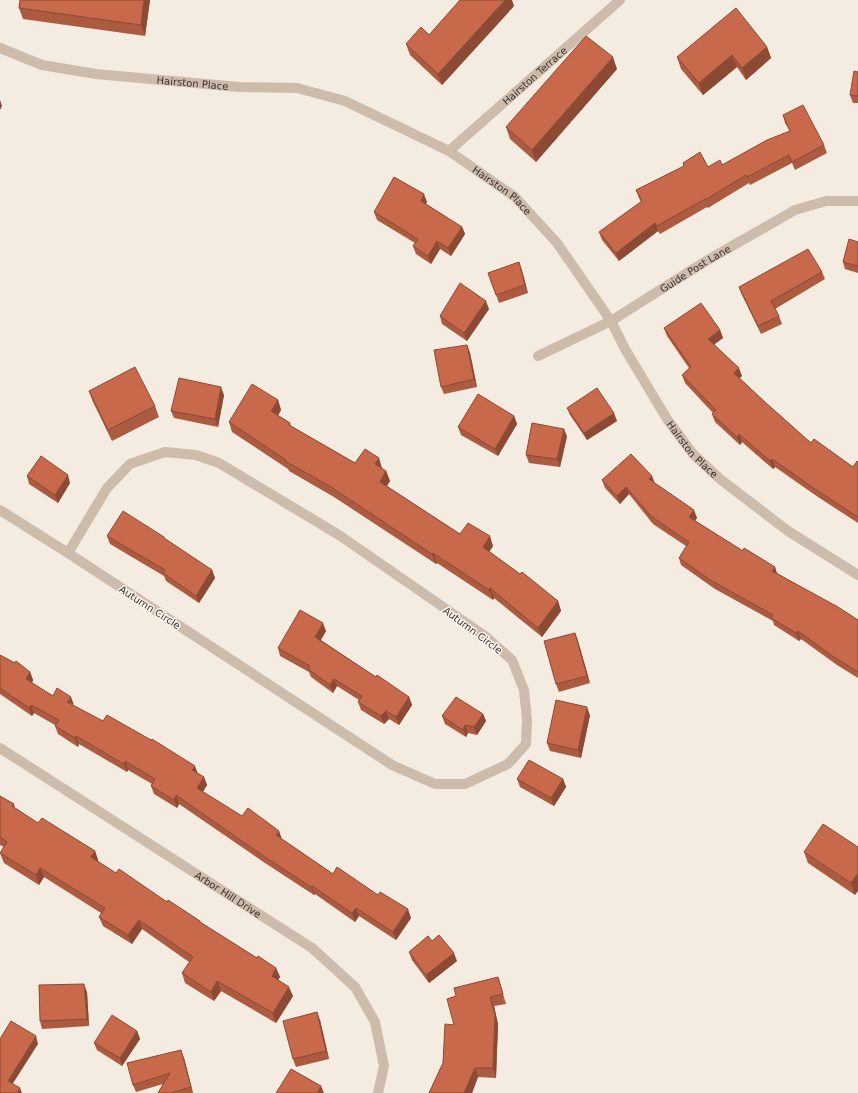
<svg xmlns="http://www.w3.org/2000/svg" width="858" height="1093" font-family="'DejaVu Sans',sans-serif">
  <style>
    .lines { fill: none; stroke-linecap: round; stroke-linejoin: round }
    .minor { stroke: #cdbbac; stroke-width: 10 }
    .wall { fill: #ac5a40 }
    .shaded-wall { fill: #8c4a34 }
    .building { fill: #c8694b; stroke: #8c4a34 }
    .labels { text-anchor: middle; stroke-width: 3; stroke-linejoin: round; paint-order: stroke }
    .street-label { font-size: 10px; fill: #3b302b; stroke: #fbf5ee }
  </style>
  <rect width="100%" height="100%" fill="#f4ebe1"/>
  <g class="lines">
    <g class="minor">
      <path id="s1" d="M0 48 42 65 96 74 239 87 297 88 345 101 449 151 515 197 557 243 611 321 625 349 667 419 693 454 720 479 788 531 858 575"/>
      <path id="s2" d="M449 151 620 0"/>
      <path id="s3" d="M538 356 611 321 706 261 795 210 826 201H858"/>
      <polygon points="165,452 196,455 219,463 339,535 485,636 512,660 524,690 527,720 526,744 508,764 465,784 435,784 392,765 68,553 107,488 130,464"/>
      <polyline points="0,510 68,553"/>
      <path id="s4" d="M0 748 312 948 355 987 375 1022 384 1066 378 1093"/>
    </g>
  </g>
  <g class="wall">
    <polygon points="20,0 150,0 145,36 23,19 19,8"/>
    <polygon points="514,6 442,85 410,55 406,44 429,35"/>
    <polygon points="767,47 771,58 746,80 737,67 703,95 681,69 677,57"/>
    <polygon points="617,69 536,162 510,139 506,127"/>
    <polygon points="858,72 858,103 853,103 850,95"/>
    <polygon points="783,115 824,145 827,153 795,170 792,163 750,185 749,183 708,208 707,207 660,234 658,231 619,261 602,240 599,232 641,202 639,198 636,190 684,166 683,163 708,167 722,165 790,131 785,123"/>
    <polygon points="427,202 426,204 462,227 465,234 451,256 440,249 431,264 416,254 413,246 415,243 377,220 374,212"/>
    <polygon points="858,242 858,273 845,269 843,262"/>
    <polygon points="519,262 528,293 499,303 488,273"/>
    <polygon points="822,272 825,279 775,309 779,316 782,324 761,334 742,295 739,287"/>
    <polygon points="489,309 467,341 442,324 440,316"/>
    <polygon points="664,328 720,330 723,338 714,344 742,376 739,378 766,403 811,443 853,467 858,462 858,523 818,497 775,467 773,469 742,442 740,445 715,422 712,414 713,413 685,383 682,375 689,368 667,336"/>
    <polygon points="467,345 470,353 477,387 444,394 441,387"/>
    <polygon points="89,391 155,406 159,417 112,441 93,402"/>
    <polygon points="224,395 218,427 174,418 171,411"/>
    <polygon points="278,400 281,410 278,416 290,423 291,426 355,463 382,468 382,469 386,471 390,481 387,486 460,534 493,546 489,552 558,601 561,611 542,637 494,598 493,600 437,563 436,564 334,497 289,471 288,469 232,432 229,422"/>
    <polygon points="567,408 617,421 587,440 570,415"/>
    <polygon points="514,416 517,424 498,456 461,435 458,427"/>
    <polygon points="567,436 560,467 529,463 526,455"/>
    <polygon points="27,476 70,483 58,503 29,484"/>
    <polygon points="652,476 654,483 697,518 695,521 743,551 775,567 777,573 858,620 858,678 837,665 801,639 799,641 774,625 773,621 715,589 681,565 679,558 686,546 653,524 629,494 620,504 605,488 602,480"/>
    <polygon points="107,536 164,537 165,539 212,570 215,578 199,603 166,581 164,576 110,544"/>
    <polygon points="326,631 321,640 376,677 409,697 412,705 399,725 389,719 384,724 361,710 358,702 359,700 337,686 333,693 311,677 309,672 280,656 278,648"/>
    <polygon points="575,633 578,641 590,683 559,692 556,684"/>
    <polygon points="0,655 30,672 33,680 32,683 53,696 74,706 204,777 207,785 203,792 242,816 282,839 333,874 411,918 396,940 359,916 355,922 315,894 314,895 265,863 179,804 177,808 154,794 151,786 152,784 128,770 127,772 79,744 78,747 58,734 55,726 55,725 34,713 32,716 0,694"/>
    <polygon points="483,714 486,721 477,735 468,733 466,737 445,724 442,716"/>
    <polygon points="590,715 581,758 550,751 547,743"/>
    <polygon points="517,779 563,779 566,787 554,806 520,787"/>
    <polygon points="0,796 14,804 15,808 38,823 95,851 98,860 97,862 116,873 167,902 257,958 276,968 280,977 278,980 293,996 276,1023 221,991 214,1001 185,983 182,973 189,962 142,929 132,944 103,926 99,917 101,913 44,877 39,885 4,863 0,853 4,847 0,845"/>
    <polygon points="858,847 855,895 808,863 804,852"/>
    <polygon points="432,941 457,961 429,983 412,960 409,952"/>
    <polygon points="498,977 506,1004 494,1006 498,1024 496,1078 478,1077 472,1093 429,1093 443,1063 454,1025 456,996"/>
    <polygon points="87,992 89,1026 42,1029 40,1021"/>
    <polygon points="320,1020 329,1059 296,1067 293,1059"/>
    <polygon points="137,1031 140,1039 122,1066 97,1050 94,1043"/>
    <polygon points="184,1058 193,1093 158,1093 163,1084 136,1092 133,1085"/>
  </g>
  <g class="shaded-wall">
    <polygon points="144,0 150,0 145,36 141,25"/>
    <polygon points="505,0 512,0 514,6 442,85 438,74"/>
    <polygon points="767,47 771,58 746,80 742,68"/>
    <polygon points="732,55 737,67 703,95 699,83"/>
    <polygon points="613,57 617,69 536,162 532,150"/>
    <polygon points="0,100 2,106 0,110"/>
    <polygon points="424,194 427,202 423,208 421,201"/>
    <polygon points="655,223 658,231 619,261 616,253"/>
    <polygon points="462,227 465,234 451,256 448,248"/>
    <polygon points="437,241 440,249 431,264 428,256"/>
    <polygon points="519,262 522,270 528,293 525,285"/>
    <polygon points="486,301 489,309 467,341 464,333"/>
    <polygon points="720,330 723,338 711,347 708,339"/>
    <polygon points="467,345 470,353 477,387 474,379"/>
    <polygon points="739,368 742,376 737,381 734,373"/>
    <polygon points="221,387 224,395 218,427 215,419"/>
    <polygon points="278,400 281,410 274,421 271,411"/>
    <polygon points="614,413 617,421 587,440 584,433"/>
    <polygon points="514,416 517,424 498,456 495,449"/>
    <polygon points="564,429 567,436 560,467 557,459"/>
    <polygon points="739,434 742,442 740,445 737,437"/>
    <polygon points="379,458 382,468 378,474 375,464"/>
    <polygon points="772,459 775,467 773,469 770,461"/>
    <polygon points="386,471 390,481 383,491 380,482"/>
    <polygon points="68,475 70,483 58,503 55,495"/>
    <polygon points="652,476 655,484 649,479"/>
    <polygon points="626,487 629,494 620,504 617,496"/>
    <polygon points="694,510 697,518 692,525 689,517"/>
    <polygon points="490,536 493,546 486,557 483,547"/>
    <polygon points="433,553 437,563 436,564 432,554"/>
    <polygon points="775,567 777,575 772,571"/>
    <polygon points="212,570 215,578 199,603 196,596"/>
    <polygon points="490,588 494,598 493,600 489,590"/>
    <polygon points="558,601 561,611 542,637 538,628"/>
    <polygon points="323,623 326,631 318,644 315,637"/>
    <polygon points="798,631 801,639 799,641 796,633"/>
    <polygon points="575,633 578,641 590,683 587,676"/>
    <polygon points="30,672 33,680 29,688 26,679"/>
    <polygon points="334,679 337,686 333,693 330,685"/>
    <polygon points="71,697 74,705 67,702"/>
    <polygon points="409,697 412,705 399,725 396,717"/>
    <polygon points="31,705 34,713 32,716 29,708"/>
    <polygon points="587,707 590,715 581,758 578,750"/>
    <polygon points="386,711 389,719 384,724 381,716"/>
    <polygon points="483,714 486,721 477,735 474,727"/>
    <polygon points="465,725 468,733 466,737 463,730"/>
    <polygon points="76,736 79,744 78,747 75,738"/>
    <polygon points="125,761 128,770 127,772 124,764"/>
    <polygon points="195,766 198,774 192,770"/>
    <polygon points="204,777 207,785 200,796 197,788"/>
    <polygon points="563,779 566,787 554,806 551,798"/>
    <polygon points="176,795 179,804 177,808 174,800"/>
    <polygon points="279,831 282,839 276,835"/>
    <polygon points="95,851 98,860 94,867 91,857"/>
    <polygon points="40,868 44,877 39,885 36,875"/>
    <polygon points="858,873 858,891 855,895 851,883"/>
    <polygon points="312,886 315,894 314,895 311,887"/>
    <polygon points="356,908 359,916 355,922 352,913"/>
    <polygon points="408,909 411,918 396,940 393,932"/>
    <polygon points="139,920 142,929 132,944 128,935"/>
    <polygon points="454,953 457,961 429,983 426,975"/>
    <polygon points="276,968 280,977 275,985 272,976"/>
    <polygon points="217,981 221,991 214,1001 211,992"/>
    <polygon points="84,984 87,992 89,1026 87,1019"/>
    <polygon points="289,987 293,996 276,1023 273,1013"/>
    <polygon points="490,997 494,1006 498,1024 496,1078 493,1068"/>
    <polygon points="317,1012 320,1020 329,1059 326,1051"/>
    <polygon points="137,1031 140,1039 122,1066 120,1058"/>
    <polygon points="36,1036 38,1044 10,1088 8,1081"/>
    <polygon points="181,1050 184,1058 193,1093 191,1087"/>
    <polygon points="475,1068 478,1077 472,1093 464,1093"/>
    <polygon points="321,1086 324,1093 317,1093"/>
    <polygon points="20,1088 22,1093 17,1093"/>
  </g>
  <g class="building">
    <polygon points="20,0 144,0 141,25 19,8"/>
    <polygon points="460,0 505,0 438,74 406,44 421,27 429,35"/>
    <polygon points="736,8 767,47 742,68 732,55 699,83 677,57"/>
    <polygon points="586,36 613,57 532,150 506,127"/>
    <polygon points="854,71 858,72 858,96 850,95"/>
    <polygon points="803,105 824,145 792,162 789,155 747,177 746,175 705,200 705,199 657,226 655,223 616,253 599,232 642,201 636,190 684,166 683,163 700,152 708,167 720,160 722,165 767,140 790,131 783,115"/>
    <polygon points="394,177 424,194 421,201 462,227 448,248 437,241 428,256 413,246 418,239 374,212"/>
    <polygon points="849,239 858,242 858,266 843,262"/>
    <polygon points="808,249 822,272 771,301 779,316 758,326 739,287"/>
    <polygon points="519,262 525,285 496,295 488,273"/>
    <polygon points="460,283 486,301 464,333 440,316"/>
    <polygon points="701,303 720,330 708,339 739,368 734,373 766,403 811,443 814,439 853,467 857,461 858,462 858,517 815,489 772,459 770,461 739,434 737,437 712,414 716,410 682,375 691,367 664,328"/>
    <polygon points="467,345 474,379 441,387 434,350"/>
    <polygon points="135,367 155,406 108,430 89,391"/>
    <polygon points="179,378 221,387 215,419 171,411"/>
    <polygon points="252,384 278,400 271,411 290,423 289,425 355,463 365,449 379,458 375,464 386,471 380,482 460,534 468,523 490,536 483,547 520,574 522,572 558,601 538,628 490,588 489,590 433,553 432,554 331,487 285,461 286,460 229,422"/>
    <polygon points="597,388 614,413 584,433 567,408"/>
    <polygon points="478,394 514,416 495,449 458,427"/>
    <polygon points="532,423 564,429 557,459 526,455"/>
    <polygon points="631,454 652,476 649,479 694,510 689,517 743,551 744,548 775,567 772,571 838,607 858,620 858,672 834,657 798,631 796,633 771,618 773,615 712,581 679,558 689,542 651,516 626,487 617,496 602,480"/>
    <polygon points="41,456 68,475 55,495 27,476"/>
    <polygon points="123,511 164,537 164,538 212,570 196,596 163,573 165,570 107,536"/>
    <polygon points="300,610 323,623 315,637 376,677 377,675 409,697 396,717 386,711 381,716 358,702 362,696 334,679 330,685 308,669 310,666 278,648"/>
    <polygon points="575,633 587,676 556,684 544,641"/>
    <polygon points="0,655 15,663 16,661 30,672 26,679 53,696 57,688 71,697 67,702 103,721 107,715 151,740 152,739 195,766 192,770 204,777 197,788 242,816 248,808 279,831 276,835 333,874 337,867 378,895 380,892 408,909 393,932 356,908 352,913 312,886 311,887 262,855 176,795 174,800 151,786 155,779 125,761 124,764 76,736 75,738 55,726 59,720 31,705 29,708 0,688"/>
    <polygon points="456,697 483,714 474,727 465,725 463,730 442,716"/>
    <polygon points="556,700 587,707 578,750 547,743"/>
    <polygon points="529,760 563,779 551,798 517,779"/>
    <polygon points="0,796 14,804 12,806 38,823 42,818 95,851 91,857 116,873 119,869 167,902 168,900 200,921 200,922 257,958 258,956 276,968 272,976 289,987 273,1013 217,981 211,992 182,973 193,957 139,920 128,935 99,917 105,908 40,868 36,875 0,853 7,842 0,837"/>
    <polygon points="823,824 858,847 858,873 851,883 804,852"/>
    <polygon points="439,935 454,953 426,975 409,952 428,936 432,941"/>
    <polygon points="498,977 503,994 490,997 495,1015 493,1068 475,1068 464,1093 429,1093 443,1063 445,1024 454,1025 447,999 456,996 454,988"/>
    <polygon points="84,984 87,1019 40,1021 39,985"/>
    <polygon points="317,1012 326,1051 293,1059 283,1021"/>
    <polygon points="112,1015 137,1031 120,1058 94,1043"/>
    <polygon points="11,1021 36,1036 8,1081 20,1088 17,1093 0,1093 0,1039"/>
    <polygon points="181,1050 191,1087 171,1093 158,1093 170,1073 133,1085 127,1063"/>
    <polygon points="291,1069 321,1086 317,1093 276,1093"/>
  </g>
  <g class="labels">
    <g class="street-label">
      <text dy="4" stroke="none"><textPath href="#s2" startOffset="114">Hairston Terrace</textPath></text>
      <text dy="4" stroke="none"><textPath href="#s1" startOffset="197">Hairston Place</textPath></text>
      <text dy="4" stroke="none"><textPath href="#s1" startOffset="533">Hairston Place</textPath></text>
      <text dy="4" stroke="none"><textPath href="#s3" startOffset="180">Guide Post Lane</textPath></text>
      <text dy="4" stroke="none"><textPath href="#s1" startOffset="857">Hairston Place</textPath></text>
      <text transform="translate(150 607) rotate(33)" y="4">Autumn Circle</text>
      <text transform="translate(473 630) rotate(37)" y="4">Autumn Circle</text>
      <text dy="4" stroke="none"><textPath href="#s4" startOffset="271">Arbor Hill Drive</textPath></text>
    </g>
  </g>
</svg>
